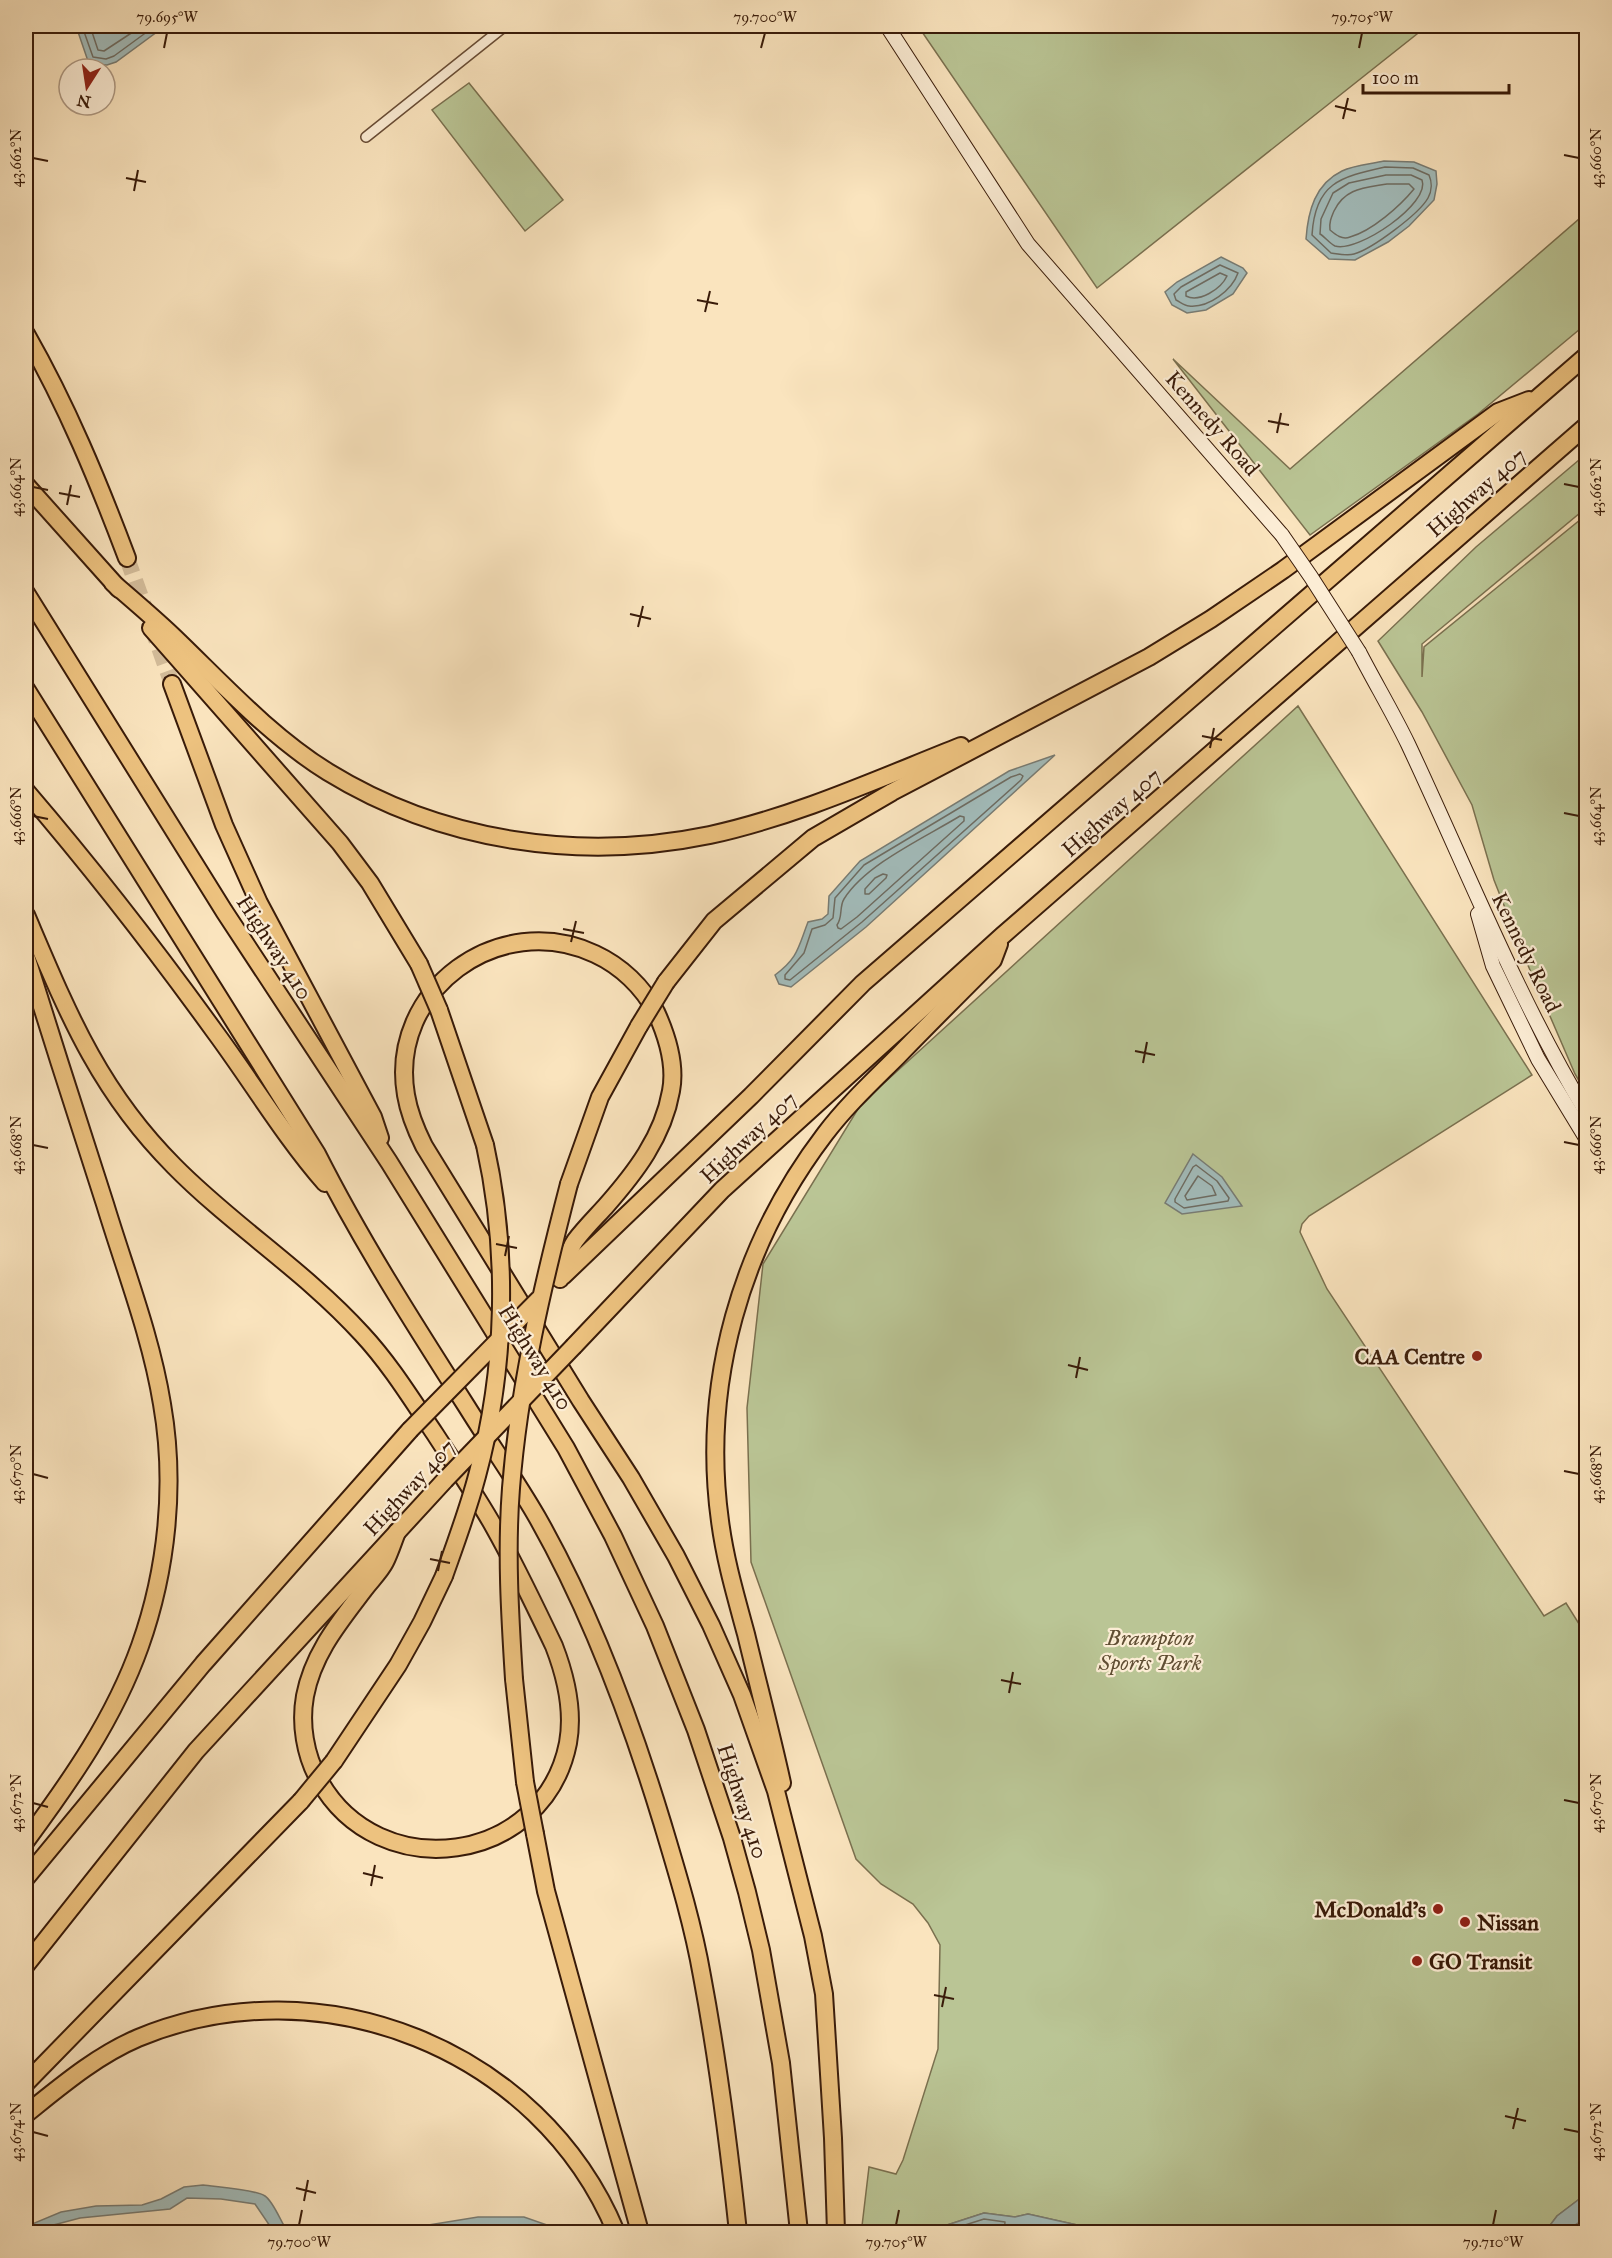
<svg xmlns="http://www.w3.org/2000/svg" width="1612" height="2258" font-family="'IM FELL Great Primer',serif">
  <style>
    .green { fill: #bac595; stroke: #7a704f; stroke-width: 1.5 }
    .water { fill: #a2bcbb; stroke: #787c74; stroke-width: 1.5 }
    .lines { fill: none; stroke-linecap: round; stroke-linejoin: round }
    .shore { stroke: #6e6c62; stroke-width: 1.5 }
    .highway-tunnel { stroke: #d3bc9a; stroke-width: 16; stroke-dasharray: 16 8; stroke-linecap: butt }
    .street-casing { stroke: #694d36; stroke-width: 12 }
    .secondary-casing { stroke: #391b09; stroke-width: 16 }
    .highway-casing { stroke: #391b09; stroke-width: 20 }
    .street { stroke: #fcedd5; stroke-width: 9 }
    .secondary { stroke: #fcedd5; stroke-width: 14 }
    .highway { stroke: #edc27f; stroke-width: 16 }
    .secondary-bridge-casing { stroke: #391b09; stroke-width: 16; stroke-linecap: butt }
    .highway-bridge-casing { stroke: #391b09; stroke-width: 20; stroke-linecap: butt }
    .secondary-bridge { stroke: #fcedd5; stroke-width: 14 }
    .highway-bridge { stroke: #edc27f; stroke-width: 16 }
    .ticks { fill: none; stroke: #391b09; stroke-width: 2 }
    .poi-dot { fill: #8f2418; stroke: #fcedd5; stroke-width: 2 }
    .labels { text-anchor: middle; stroke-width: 4.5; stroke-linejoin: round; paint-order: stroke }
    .street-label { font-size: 22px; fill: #391b09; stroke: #fcedd5 }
    .poi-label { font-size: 22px; font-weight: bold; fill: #391b09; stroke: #fcedd5; text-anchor: end }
    .park-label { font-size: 22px; font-style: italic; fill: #604e33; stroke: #fcedd5 }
    .neatline { fill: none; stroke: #391b09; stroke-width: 2 }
    .ticks-label { font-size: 15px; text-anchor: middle; fill: #391b09 }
  </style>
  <rect width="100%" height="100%" fill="#fae4be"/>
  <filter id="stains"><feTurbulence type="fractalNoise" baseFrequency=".00333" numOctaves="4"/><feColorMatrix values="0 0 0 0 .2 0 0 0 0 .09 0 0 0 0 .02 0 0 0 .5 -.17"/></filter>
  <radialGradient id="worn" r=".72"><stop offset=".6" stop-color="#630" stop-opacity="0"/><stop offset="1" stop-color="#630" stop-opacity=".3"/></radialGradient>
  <g class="green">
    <polygon points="918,26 1427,26 1097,288"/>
    <polygon points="469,83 563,200 525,231 432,110"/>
    <polygon points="1586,213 1586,324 1478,414 1310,535 1173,359 1290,469"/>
    <polygon points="1586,454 1586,508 1422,644 1422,677 1424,647 1586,515 1586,1093 1575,1074 1524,956 1494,880 1472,805 1422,712 1378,641 1476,547"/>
    <polygon points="1298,706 1532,1075 1309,1216 1302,1224 1300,1232 1327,1289 1544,1616 1566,1603 1586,1635 1586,2194 1557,2216 1545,2232 1101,2232 1095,2229 1028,2214 1015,2217 984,2213 941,2227 932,2232 870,2232 870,2230 862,2226 869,2167 896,2174 903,2160 938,2049 940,1945 928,1923 913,1904 881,1884 856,1859 751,1562 747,1408 763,1264 861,1104"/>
  </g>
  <g class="water">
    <polygon points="76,26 165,26 116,62 107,65 89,64"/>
    <path d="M1384 161 1414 162 1436 171 1437 184 1434 200 1409 226 1388 242 1355 260 1329 259 1306 239C1308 211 1315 184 1342 171 1354 165 1371 164 1384 161Z"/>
    <polygon points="1221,257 1243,268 1247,273 1233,294 1206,310 1187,313 1172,305 1165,292 1177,282"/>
    <path d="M1055 755 866 927 791 987 779 984 775 975C798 958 798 948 808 922L822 919 828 914 829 896 860 861 1009 771Z"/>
    <polygon points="1193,1154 1222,1177 1242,1206 1182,1214 1165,1203"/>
    <path d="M203 2185C217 2187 254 2189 265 2196 274 2202 281 2223 288 2232H274L255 2204 221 2199 187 2198 170 2209 80 2218 46 2227 38 2232H26L32 2224 61 2212 96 2206 142 2205 161 2199 184 2187Z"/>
    <polygon points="1586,2194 1586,2218 1575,2225 1570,2232 1545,2232 1557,2216"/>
    <polygon points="984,2213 1015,2217 1028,2214 1095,2229 1101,2232 1043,2232 1021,2228 996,2232 932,2232 941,2227"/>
    <polygon points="478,2217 524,2217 567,2232 532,2232 517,2227 487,2226 449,2232 400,2232 404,2229"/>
  </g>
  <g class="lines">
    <g class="shore">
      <polyline points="82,26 93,57 106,59 114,56 155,26"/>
      <polyline points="90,26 98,50 104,51 142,26"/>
      <path d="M1385 167 1413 168 1429 175C1432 182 1432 191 1428 198 1419 214 1372 249 1354 254 1348 256 1338 254 1331 253L1312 235C1315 183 1340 177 1385 167Z"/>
      <path d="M1386 175H1411L1422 180C1431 203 1358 253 1335 246 1330 244 1325 237 1320 234L1321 219 1333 193 1349 183Z"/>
      <path d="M1387 184H1409L1414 189C1400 206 1372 231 1350 237 1342 240 1336 235 1330 230 1329 223 1331 218 1334 211 1345 188 1364 188 1387 184Z"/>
      <path d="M1220 265 1238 273C1232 290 1209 308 1189 306 1185 306 1180 302 1176 300L1174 294 1181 287Z"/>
      <path d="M1220 273 1227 276C1221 289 1199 303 1186 296V292Z"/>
      <polygon points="1020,774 1023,776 1021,780 862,922 790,980 785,979 785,975 804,953 812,929 825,925 833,918 835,898 864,865 1011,777"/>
      <path d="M960 816 964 817V821L857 917 841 929 838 928 837 925C843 917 839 907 844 899 866 864 924 838 960 816Z"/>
      <polygon points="883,874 887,875 886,878 869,894 865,894 865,889 875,878"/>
      <polygon points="1196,1165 1217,1181 1229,1198 1228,1201 1184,1208 1175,1202 1175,1199 1193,1167"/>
      <polygon points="1198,1176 1212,1186 1216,1195 1187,1200 1185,1196"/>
      <polyline points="943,2232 984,2219 1005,2222 1004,2232"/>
    </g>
    <polyline class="highway-tunnel" points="127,558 172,684"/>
    <defs>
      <polyline id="street" points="366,137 505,26"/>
      <g id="secondary">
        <polyline points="887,26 1028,244 1282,535"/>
        <path d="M1359 652C1375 683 1393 713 1408 744 1466 867 1516 995 1586 1112"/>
        <polyline points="1478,914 1493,966 1538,1059 1586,1138"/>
      </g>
      <g id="highway">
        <path d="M26 334C67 406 98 481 127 558"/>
        <polyline points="26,485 119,589"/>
        <path d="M113 583C134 601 154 618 174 637 223 684 270 736 328 772 442 842 580 862 710 835 797 816 880 778 961 746"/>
        <polyline points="26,593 224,911 389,1162 566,1448 613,1536 655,1626 696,1730 732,1838 747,1892 761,1950 781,2063 799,2232"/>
        <polyline points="151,628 340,843 370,883 419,964"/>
        <polyline points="172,684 224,825 259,903 373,1117 380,1138"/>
        <path d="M26 689 317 1154C361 1241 414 1324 467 1407 490 1444 515 1479 537 1517 591 1612 630 1717 662 1822 677 1872 693 1924 702 1976 718 2061 729 2147 738 2232"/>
        <path d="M26 791C92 868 155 949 215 1032 252 1082 284 1136 325 1183"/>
        <path d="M26 915C67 1011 98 1090 174 1166 233 1226 305 1271 362 1334 390 1364 412 1400 435 1434 455 1465 476 1495 494 1527 516 1566 535 1606 554 1646 566 1677 574 1710 568 1743 544 1865 378 1887 319 1780 305 1755 300 1724 305 1696 313 1654 338 1624 363 1591 370 1581 380 1572 385 1562 390 1552 393 1542 397 1532"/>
        <path d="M26 956C52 1039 78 1121 105 1204 125 1270 151 1336 162 1404 176 1484 167 1570 140 1646 114 1719 71 1780 26 1841"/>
        <polyline points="666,982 714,921 813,838 892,792 1149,657 1211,619 1283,570 1498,412 1529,400"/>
        <polyline points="439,1010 485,1145"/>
        <polyline points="569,1184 600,1097 639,1026"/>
        <polyline points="563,1276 751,1096 863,983 1586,356"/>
        <path d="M560 1279C565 1267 568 1251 575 1241 584 1229 595 1218 605 1207 635 1173 663 1137 671 1091 676 1065 667 1036 656 1012 643 987 621 966 595 954 499 909 388 990 406 1095 409 1113 416 1130 424 1146L581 1401 631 1478 676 1556 711 1625 742 1695 776 1791 813 1936 824 1994 833 2138 836 2232"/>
        <polyline points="574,1346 722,1190 1002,936 1586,426"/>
        <polyline points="514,1679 525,1782"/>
        <polyline points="334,1761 398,1665 422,1622 444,1576"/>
        <path d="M782 1783C771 1733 758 1684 746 1634 736 1597 725 1560 720 1521 701 1383 741 1244 825 1134 847 1105 873 1081 898 1056 929 1024 961 992 993 960L999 944"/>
        <polyline points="535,1834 546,1891 640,2232"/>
        <polyline points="26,1878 203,1664 410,1430"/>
        <polyline points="26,1965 196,1751 445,1480"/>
        <polyline points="26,2083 301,1801"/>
        <path d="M26 2114C61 2086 96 2056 138 2038 320 1962 540 2049 616 2232"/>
      </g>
    </defs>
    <use href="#street" class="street-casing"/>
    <use href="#secondary" class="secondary-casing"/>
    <use href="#highway" class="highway-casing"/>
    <use href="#street" class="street"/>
    <use href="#secondary" class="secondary"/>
    <use href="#highway" class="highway"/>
    <defs>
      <polyline id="secondary-bridge" points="1282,535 1311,577 1359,652"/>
      <g id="highway-bridge">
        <polyline points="419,964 439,1010"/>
        <polyline points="639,1026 666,982"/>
        <polyline points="410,1430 539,1299"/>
        <polyline points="445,1480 574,1346"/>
        <path d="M444 1576C456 1542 468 1510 477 1476 506 1369 509 1253 485 1145"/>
        <path d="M514 1679C510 1616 506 1552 511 1488 519 1385 543 1284 569 1184"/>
        <polyline points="525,1782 535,1834"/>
        <polyline points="301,1801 334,1761"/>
      </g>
    </defs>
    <use href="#secondary-bridge" class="secondary-bridge-casing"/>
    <use href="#highway-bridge" class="highway-bridge-casing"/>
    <use href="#secondary-bridge" class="secondary-bridge"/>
    <use href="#highway-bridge" class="highway-bridge"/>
  </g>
  <path class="ticks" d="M164 48 167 33M761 48 765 33M1359 48 1362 33M1335 106 1356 111M1343 119 1348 98M1564 155 1579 158M33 158 48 161M126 178 146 182M134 191 138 170M697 300 718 304M705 312 710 291M1268 421 1289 425M1277 433 1281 413M1564 484 1579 487M33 487 48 490M59 493 80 497M67 505 71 485M630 614 651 619M638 627 643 606M1202 736 1222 740M1210 748 1214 728M1564 813 1579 816M33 816 48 819M563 929 584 933M571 942 576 921M1135 1051 1155 1055M1143 1063 1147 1042M1564 1142 1579 1145M33 1145 48 1148M496 1244 517 1248M505 1256 509 1236M1068 1365 1088 1370M1076 1378 1080 1357M1564 1471 1579 1474M33 1474 48 1478M430 1559 450 1563M438 1571 442 1551M1001 1680 1021 1684M1009 1693 1013 1672M1564 1800 1579 1803M33 1803 48 1807M363 1873 383 1878M371 1886 375 1865M934 1995 954 1999M942 2007 946 1987M1505 2116 1526 2121M1513 2129 1518 2108M1564 2129 1579 2132M33 2132 48 2136M296 2188 316 2193M304 2201 308 2180M299 2225 302 2210M896 2225 899 2210M1493 2225 1496 2210"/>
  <g class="poi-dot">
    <circle cx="1477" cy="1356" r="6"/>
    <circle cx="1438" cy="1909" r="6"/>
    <circle cx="1465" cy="1922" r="6"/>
    <circle cx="1417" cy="1961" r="6"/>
  </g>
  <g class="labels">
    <g class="street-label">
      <text transform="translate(1213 423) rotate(49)" y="8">Kennedy Road</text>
      <text transform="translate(1476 492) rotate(-41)" y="8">Highway 407</text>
      <text transform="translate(1111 812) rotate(-41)" y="8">Highway 407</text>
      <text transform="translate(275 947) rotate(57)" y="8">Highway 410</text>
      <text transform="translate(1527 952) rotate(64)" y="8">Kennedy Road</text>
      <text transform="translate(748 1137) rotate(-43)" y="8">Highway 407</text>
      <text transform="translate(536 1357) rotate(58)" y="8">Highway 410</text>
      <text transform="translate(409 1487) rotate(-47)" y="8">Highway 407</text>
      <text transform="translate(743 1801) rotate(72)" y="8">Highway 410</text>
    </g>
    <g class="poi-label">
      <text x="1465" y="1364">CAA Centre</text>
      <text x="1426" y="1917">McDonald's</text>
      <text x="1477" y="1930" text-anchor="start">Nissan</text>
      <text x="1429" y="1969" text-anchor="start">GO Transit</text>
    </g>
    <g class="park-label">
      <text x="1150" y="1645">Brampton<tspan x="1150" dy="25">Sports Park</tspan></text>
    </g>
  </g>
  <rect width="1612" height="2258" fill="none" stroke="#fae4be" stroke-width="66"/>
  <g transform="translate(87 87) rotate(192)"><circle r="28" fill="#fcedd5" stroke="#ae9983" stroke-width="1.5"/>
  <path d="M0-4.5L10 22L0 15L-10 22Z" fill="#8f2418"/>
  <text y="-9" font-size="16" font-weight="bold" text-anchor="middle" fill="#391b09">N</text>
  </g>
  <path d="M1363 84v9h146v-9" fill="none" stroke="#391b09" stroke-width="3"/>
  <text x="1372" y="84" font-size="18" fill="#391b09" stroke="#fcedd5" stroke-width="4.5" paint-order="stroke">100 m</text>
  <rect x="33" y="33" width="1546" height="2192" class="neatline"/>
  <g class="ticks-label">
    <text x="167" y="22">79.695°W</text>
    <text x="765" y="22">79.700°W</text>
    <text x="1362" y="22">79.705°W</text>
    <text transform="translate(1596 158) rotate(-90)" y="5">43.660°N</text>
    <text transform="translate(16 158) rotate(-90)" y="5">43.662°N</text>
    <text transform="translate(1596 487) rotate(-90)" y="5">43.662°N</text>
    <text transform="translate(16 487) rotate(-90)" y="5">43.664°N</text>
    <text transform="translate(1596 816) rotate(-90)" y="5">43.664°N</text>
    <text transform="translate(16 816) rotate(-90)" y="5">43.666°N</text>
    <text transform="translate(1596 1145) rotate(-90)" y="5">43.666°N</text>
    <text transform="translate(16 1145) rotate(-90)" y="5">43.668°N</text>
    <text transform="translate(1596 1474) rotate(-90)" y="5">43.668°N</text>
    <text transform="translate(16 1474) rotate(-90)" y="5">43.670°N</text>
    <text transform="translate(1596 1803) rotate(-90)" y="5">43.670°N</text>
    <text transform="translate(16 1803) rotate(-90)" y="5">43.672°N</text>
    <text transform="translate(1596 2132) rotate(-90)" y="5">43.672°N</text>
    <text transform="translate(16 2132) rotate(-90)" y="5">43.674°N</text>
    <text x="299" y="2247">79.700°W</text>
    <text x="896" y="2247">79.705°W</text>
    <text x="1493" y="2247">79.710°W</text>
  </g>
  <rect width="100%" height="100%" filter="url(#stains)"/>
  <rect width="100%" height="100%" fill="url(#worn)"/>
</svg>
